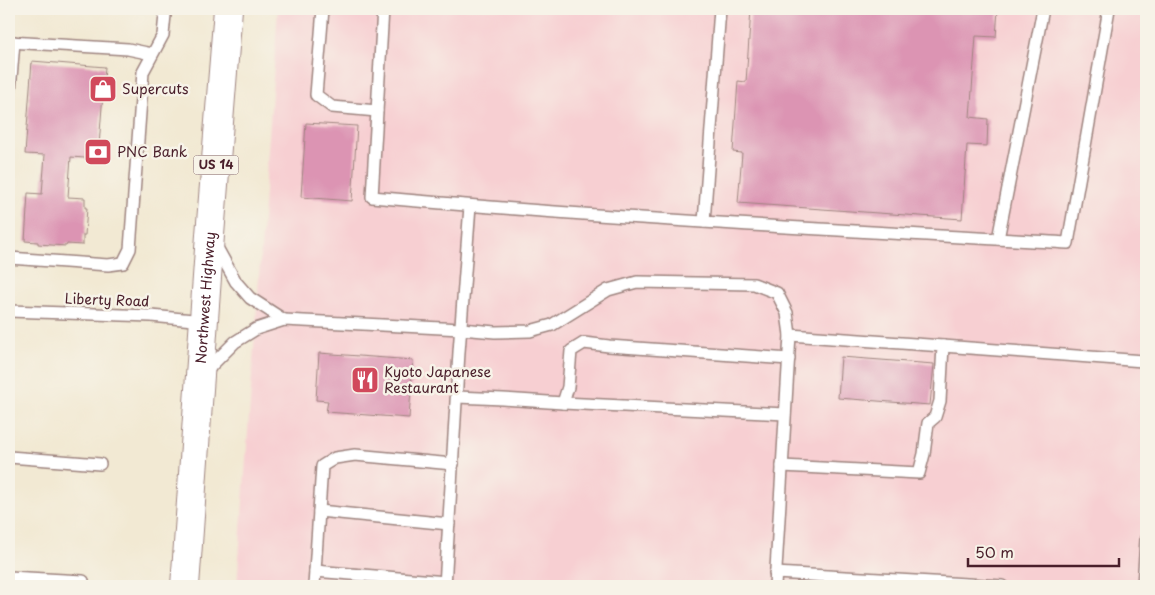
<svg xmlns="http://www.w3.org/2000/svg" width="1155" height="595" font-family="'Playpen Sans',sans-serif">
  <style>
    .built { fill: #f7cfd2 }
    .building { fill: #dc94b3 }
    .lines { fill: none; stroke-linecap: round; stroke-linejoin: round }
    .service-casing { stroke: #9e847f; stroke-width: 14 }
    .primary-casing { stroke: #9e847f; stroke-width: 30 }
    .service { stroke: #fff; stroke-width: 11 }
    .primary { stroke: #fff; stroke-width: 28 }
    .labels { text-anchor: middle; stroke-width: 5; stroke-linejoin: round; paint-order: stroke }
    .shield { fill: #f7f3e8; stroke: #7e5f64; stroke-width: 1 }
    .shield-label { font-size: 12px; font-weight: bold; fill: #4a1f2b }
    .poi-label { font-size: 14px; fill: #4a1f2b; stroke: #f7f3e8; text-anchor: start }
    .street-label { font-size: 14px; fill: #4a1f2b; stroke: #f7f3e8 }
  </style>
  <rect width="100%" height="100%" fill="#f7f3e8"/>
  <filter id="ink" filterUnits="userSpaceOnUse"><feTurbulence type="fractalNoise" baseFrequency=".02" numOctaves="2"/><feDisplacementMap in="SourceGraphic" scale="10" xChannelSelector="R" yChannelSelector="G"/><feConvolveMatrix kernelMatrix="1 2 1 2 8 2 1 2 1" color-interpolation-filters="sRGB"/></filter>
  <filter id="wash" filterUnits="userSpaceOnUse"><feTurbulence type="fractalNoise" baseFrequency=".0096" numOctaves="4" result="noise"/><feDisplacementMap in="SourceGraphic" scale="20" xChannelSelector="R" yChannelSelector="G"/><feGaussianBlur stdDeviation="1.12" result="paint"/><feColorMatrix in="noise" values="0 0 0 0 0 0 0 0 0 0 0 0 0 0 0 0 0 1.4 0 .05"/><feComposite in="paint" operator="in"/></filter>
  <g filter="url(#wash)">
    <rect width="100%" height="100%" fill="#f2e9d3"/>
    <polygon class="built" points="278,9 1146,9 1146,586 237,586"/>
    <g id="blocks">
      <g class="building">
        <polygon points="751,9 998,9 996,37 976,36 970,117 988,119 987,146 967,145 962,219 738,203 742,153 733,152 738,81 746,82"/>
        <polygon points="32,61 105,67 98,159 71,157 68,197 85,198 85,208 87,208 85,235 83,235 83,245 67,244 66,246 38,244 38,242 25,241 28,193 42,194 45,155 25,154"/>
        <polygon points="306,123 357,126 352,201 301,197"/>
        <polygon points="319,353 413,360 409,418 326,412 328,401 316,400"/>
        <polygon points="841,357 934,364 930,405 838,398"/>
      </g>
    </g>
  </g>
  <g filter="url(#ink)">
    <use href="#blocks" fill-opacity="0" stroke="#9e847f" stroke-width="1"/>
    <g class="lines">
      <defs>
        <g id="service">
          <polyline points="323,9 316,95 332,107 377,111"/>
          <path d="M383 9 372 197C603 218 836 230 1068 243L1109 9"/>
          <polyline points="9,42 128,49 152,54"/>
          <polyline points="9,102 14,42"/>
          <polyline points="704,222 720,9"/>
          <polyline points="998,239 1043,9"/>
          <polyline points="216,246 236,282 250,298 284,320"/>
          <polyline points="9,258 108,265 123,263 130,249 143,72 163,35 165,15 164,9"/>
          <polyline points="9,311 151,316 204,321"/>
          <polyline points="943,346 1143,361 1146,364"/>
          <polyline points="206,373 212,365 235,342 256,329 284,320 461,329 495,332 530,331 552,325 608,290 637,282 754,284 777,293 787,313 790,335 775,586"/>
          <polyline points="457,397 503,399 563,403 568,387 571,351 584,343 609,346 789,359"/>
          <polyline points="563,403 785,414"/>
          <polyline points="9,457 100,464"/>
          <polyline points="782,466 919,473 924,454 928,423 935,417 940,401 943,346 790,335"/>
          <polyline points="319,511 449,524"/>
          <polyline points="315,571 446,582"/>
          <polyline points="775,573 1002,586"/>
          <polyline points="9,577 83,581"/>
          <polyline points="314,586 322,466 335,458 355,455 453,464"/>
          <polyline points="445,586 459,352 470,206"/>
          <polyline points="1143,586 1146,540"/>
        </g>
        <g id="primary">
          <path id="s1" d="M185 586 210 235 228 9"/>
        </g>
      </defs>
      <use href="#service" class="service-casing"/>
      <use href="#primary" class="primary-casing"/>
      <use href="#service" class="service"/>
      <use href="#primary" class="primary"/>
    </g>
  </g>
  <defs>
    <symbol id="shop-square" viewBox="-11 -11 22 22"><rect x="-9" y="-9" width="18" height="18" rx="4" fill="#d1495b" stroke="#f7f3e8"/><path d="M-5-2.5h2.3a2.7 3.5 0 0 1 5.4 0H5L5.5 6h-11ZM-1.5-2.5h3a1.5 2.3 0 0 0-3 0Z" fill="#fff"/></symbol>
    <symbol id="bank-square" viewBox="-11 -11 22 22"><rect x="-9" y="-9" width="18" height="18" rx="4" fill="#d1495b" stroke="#f7f3e8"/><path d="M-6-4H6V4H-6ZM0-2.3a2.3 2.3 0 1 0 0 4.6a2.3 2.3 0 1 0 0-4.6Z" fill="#fff"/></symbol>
    <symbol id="restaurant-square" viewBox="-11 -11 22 22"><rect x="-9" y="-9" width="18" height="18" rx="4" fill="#d1495b" stroke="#f7f3e8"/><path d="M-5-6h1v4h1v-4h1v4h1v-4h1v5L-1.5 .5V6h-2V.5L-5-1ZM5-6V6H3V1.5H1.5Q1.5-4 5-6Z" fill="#fff"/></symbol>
  </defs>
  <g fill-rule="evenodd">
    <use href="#shop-square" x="87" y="73" width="32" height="32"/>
    <use href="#bank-square" x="82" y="136" width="32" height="32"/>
    <use href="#restaurant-square" x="349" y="364" width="32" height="32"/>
  </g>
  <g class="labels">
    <rect class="shield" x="193.5" y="155.5" width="45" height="19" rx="4"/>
    <g class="shield-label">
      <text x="216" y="169">US 14</text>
    </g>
    <g class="poi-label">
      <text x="122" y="94">Supercuts</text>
      <text x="117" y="157">PNC Bank</text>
      <text x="384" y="377">Kyoto Japanese<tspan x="384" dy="16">Restaurant</tspan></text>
    </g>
    <g class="street-label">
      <text dy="5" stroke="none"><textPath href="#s1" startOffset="289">Northwest Highway</textPath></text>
      <text transform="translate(107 300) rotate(2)" y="5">Liberty Road</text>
    </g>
  </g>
  <rect width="1155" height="595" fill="none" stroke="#f7f3e8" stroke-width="30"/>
  <path d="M968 558v8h151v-8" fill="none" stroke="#4a1f2b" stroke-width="2.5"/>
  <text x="975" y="558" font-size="15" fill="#4a1f2b" stroke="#f7f3e8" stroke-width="4" paint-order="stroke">50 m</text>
</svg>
